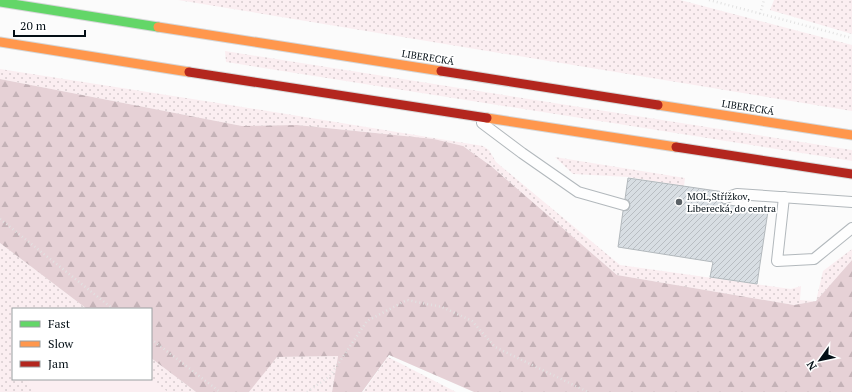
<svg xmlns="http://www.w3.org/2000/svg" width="852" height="392" font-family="'PT Serif',serif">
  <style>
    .grass { fill: url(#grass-dots) }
    .forest { fill: url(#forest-firs) }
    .pitch { fill: #fbeef1 }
    .building { fill: url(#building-hatch); stroke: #b3b9bd }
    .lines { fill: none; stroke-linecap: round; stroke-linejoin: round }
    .lane-casing { stroke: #b2b8bc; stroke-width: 12 }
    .fast-casing { stroke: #d5d7d8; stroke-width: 11 }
    .slow-casing { stroke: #d5d7d8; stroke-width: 11 }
    .jam-casing { stroke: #d5d7d8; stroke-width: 11 }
    .path { stroke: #e2e2e2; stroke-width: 2.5; stroke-dasharray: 1 3; stroke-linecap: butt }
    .lane { stroke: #fefefe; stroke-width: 10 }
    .fast { stroke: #63d668; stroke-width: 9 }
    .slow { stroke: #ff974d; stroke-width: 9 }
    .jam { stroke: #b3261e; stroke-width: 9 }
    .poi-dot { fill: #5a6166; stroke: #fff; stroke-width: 1.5 }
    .labels { text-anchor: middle; stroke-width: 3.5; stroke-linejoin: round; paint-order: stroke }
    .street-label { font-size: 10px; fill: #030e15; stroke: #fff }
    .poi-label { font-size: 10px; fill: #030e15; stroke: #fff; text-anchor: start }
  </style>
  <defs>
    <pattern id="grass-dots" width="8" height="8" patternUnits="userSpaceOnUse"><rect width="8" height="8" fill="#fbeef1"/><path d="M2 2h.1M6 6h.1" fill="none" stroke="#d6cbce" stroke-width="1.8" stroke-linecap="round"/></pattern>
    <pattern id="forest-firs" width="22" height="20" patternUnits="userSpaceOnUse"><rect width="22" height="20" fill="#e6d1d6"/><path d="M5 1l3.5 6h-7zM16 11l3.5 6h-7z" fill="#c4b2b7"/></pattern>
    <pattern id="building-hatch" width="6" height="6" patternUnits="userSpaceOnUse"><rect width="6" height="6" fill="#d8dee3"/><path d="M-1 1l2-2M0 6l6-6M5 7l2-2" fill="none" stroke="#b8bdc2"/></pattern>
  </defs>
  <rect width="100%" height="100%" fill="#fbfbfb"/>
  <g class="grass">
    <polygon points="178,0 680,0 852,45 852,111"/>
    <polygon points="774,0 852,0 852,34 770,10"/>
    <polygon points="225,51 852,150 852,161 226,62"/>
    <polygon points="0,69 218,103 483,146 489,150 496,162 620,265 791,289 801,286 800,300 816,301 823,271 852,249 852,260 816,301 794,305 617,275 491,166 463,146 434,139 297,125 242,126 0,79"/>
    <polygon points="555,157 685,178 684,186 628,177 573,174"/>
    <polygon points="0,243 87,309 13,309 13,379 151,379 151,358 196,392 0,392"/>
    <polygon points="338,356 332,392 249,392 276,357"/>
    <polygon points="388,357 456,392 363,392"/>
  </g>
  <polygon class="forest" points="0,79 242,126 297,125 434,139 463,146 491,166 617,275 794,305 816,301 852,260 852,392 474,392 389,355 362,392 332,392 338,356 277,357 249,392 196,392 151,358 151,309 87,309 0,243"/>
  <polygon class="pitch" points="23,379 151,379 168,392 37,392 22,380"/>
  <polygon class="building" points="628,178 724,192 720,193 719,197 719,200 723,204 768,211 757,284 710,277 713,262 618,247 623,211 628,210 630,206 629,201 625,199"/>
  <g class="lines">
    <defs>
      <g id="lane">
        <polyline points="482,123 522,153 578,192 624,205"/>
        <polyline points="784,197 777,261 814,259 852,228"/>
        <polyline points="725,198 737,194 852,202"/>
      </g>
      <polyline id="fast" points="0,2 158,27"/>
      <g id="slow">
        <polyline points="158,27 441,71"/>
        <polyline points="0,42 189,72"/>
        <polyline points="658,105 852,135"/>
        <polyline points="487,118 676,147"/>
      </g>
      <g id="jam">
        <polyline points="441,71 658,105"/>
        <polyline points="189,72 487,118"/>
        <polyline points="676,147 852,174"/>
      </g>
    </defs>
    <use href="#lane" class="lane-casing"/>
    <use href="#fast" class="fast-casing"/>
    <use href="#slow" class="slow-casing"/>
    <use href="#jam" class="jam-casing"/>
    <g class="path">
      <polyline points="709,0 852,38"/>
      <polyline points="760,14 764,0"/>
      <polyline points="0,219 113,309"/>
      <polyline points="151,339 220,392"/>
      <polyline points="307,392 330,376 367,321 407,300 442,307 472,321 495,347 588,392"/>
    </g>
    <use href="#lane" class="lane"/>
    <use href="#fast" class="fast"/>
    <use href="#slow" class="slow"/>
    <use href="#jam" class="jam"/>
  </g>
  <circle class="poi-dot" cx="679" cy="202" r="4"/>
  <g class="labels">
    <g class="street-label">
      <text transform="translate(428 57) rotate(9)" y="4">LIBERECKÁ</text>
      <text transform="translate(748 107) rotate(9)" y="4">LIBERECKÁ</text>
    </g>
    <g class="poi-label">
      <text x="687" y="200">MOL,Střížkov,<tspan x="687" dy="12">Liberecká, do centra</tspan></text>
    </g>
  </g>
  <rect x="12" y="308" width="140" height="72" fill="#ffffff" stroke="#9a9fa1"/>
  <rect x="20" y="321" width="20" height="6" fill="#63d668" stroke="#9a9fa1"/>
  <text x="48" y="328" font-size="12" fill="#030e15">Fast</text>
  <rect x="20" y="341" width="20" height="6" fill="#ff974d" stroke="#9a9fa1"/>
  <text x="48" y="348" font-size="12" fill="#030e15">Slow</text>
  <rect x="20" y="361" width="20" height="6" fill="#b3261e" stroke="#9a9fa1"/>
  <text x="48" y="368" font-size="12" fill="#030e15">Jam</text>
  <g transform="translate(820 360) rotate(237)" stroke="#ffffff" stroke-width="3" paint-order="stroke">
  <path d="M0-3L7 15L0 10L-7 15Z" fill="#030e15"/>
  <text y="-6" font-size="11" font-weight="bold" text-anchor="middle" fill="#030e15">N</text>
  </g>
  <path d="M14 30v6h71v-6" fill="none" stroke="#030e15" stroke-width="2"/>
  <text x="20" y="30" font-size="12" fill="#030e15" stroke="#ffffff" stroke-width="3" paint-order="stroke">20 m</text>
</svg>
